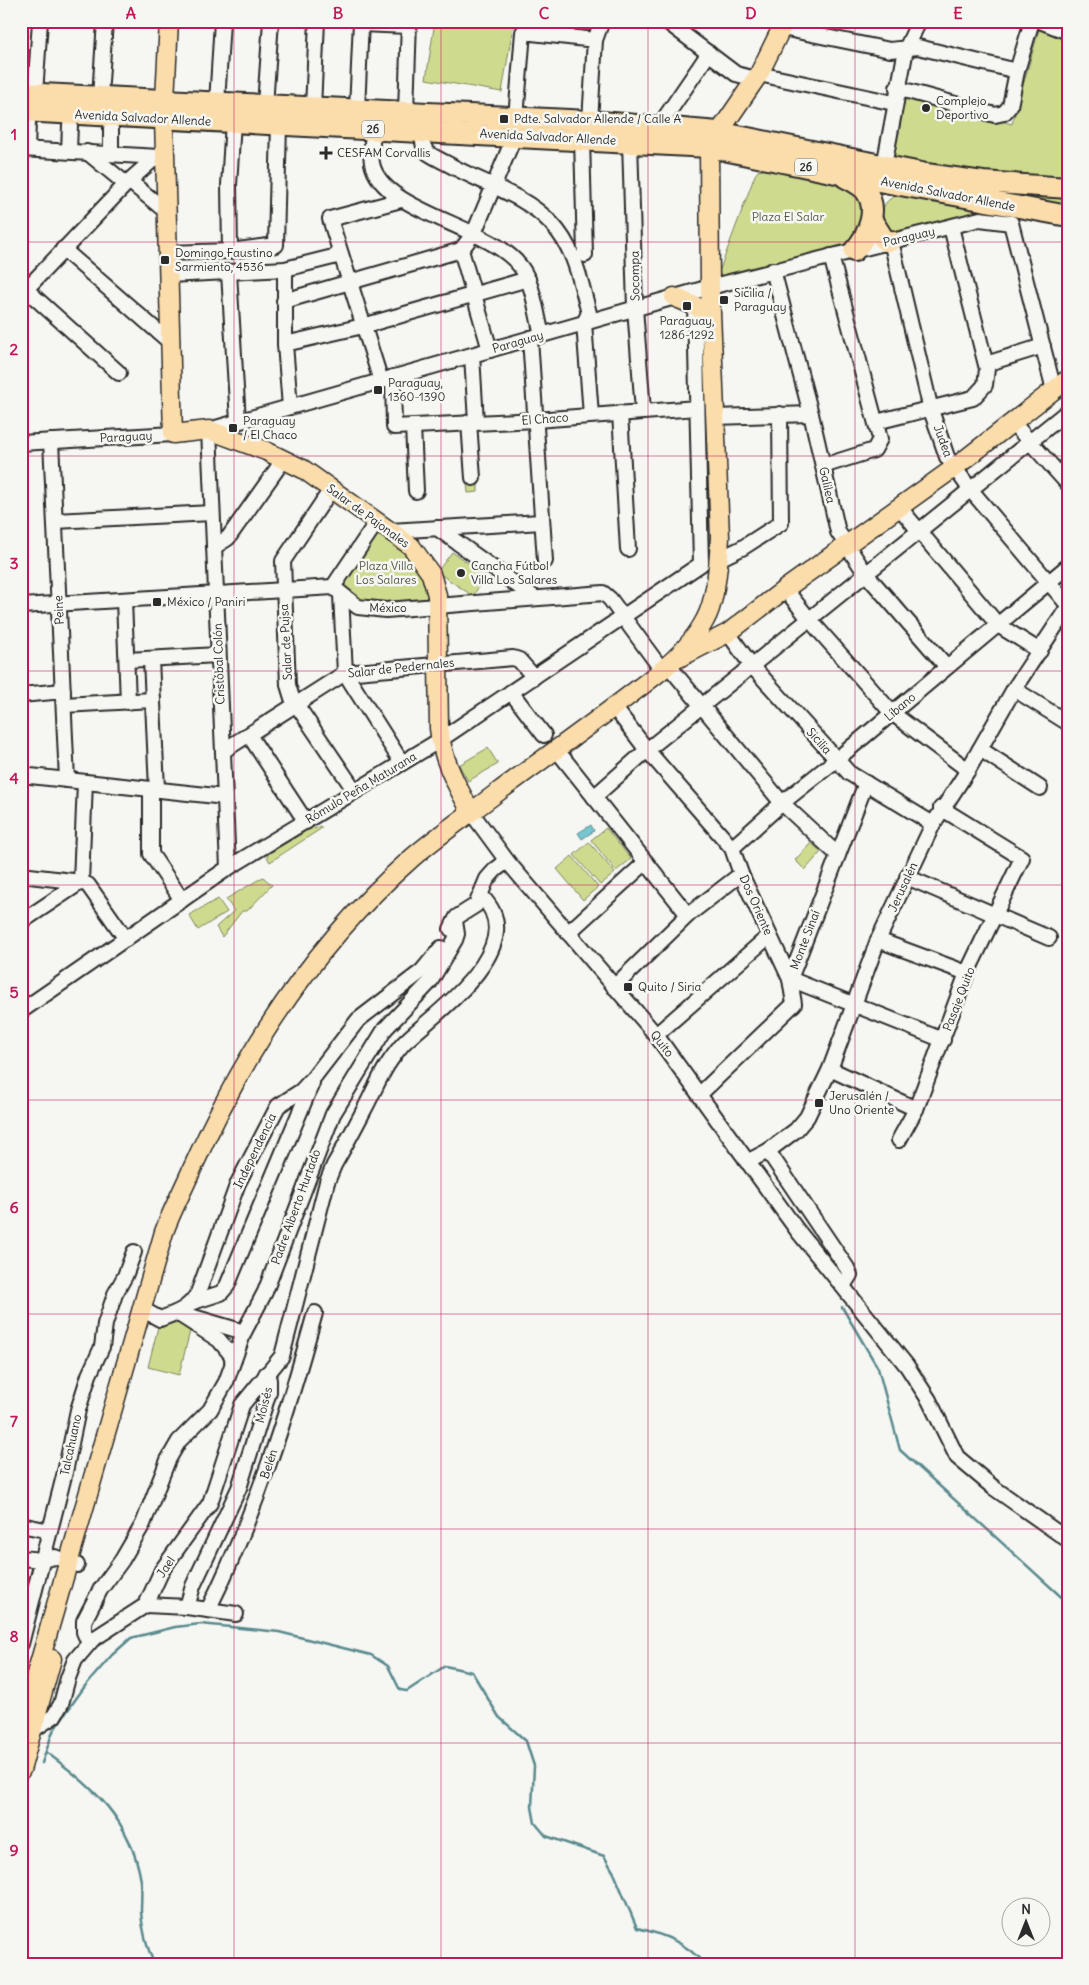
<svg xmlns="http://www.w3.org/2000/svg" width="1089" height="1985" font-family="Delius,sans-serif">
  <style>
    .built { fill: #f2e1d9 }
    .green { fill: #cedb8e; stroke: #7c835c }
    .water { fill: #76c7cf; stroke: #58898d }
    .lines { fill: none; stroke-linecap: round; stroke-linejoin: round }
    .stream { stroke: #58898d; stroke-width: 2.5 }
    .minor-casing { stroke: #2b2b2b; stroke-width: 18 }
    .major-casing { stroke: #2b2b2b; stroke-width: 21 }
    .highway-casing { stroke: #2b2b2b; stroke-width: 24 }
    .minor { stroke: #f6f6f2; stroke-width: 14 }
    .major { stroke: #fbddab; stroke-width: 18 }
    .highway { stroke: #fbddab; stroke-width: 20 }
    .grid { fill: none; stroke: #c2185b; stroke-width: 1; stroke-opacity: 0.55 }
    .poi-dot { fill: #2b2b2b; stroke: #f6f6f2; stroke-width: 2 }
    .labels { text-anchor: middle; stroke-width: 5; stroke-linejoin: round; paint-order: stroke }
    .shield { fill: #f6f6f2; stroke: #686867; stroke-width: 1 }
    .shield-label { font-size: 11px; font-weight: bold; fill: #2b2b2b }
    .poi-label { font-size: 12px; fill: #2b2b2b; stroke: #f6f6f2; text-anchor: start }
    .street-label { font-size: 12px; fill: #2b2b2b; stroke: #f6f6f2 }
    .park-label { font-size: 12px; fill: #545744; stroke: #f6f6f2 }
    .neatline { fill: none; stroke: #c2185b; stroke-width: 2 }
    .grid-label { font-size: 16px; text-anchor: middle; font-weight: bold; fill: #c2185b }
  </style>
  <rect width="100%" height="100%" fill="#f6f6f2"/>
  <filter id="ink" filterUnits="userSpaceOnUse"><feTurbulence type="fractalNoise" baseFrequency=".02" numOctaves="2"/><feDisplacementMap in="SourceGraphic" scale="10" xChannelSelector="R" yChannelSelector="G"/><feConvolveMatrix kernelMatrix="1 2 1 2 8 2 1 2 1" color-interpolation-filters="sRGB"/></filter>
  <g filter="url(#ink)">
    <polygon class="built" points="525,21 562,21 560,31 525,23"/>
    <g class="green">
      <polygon points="435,21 514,21 502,92 426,79"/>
      <polygon points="1040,26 1068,37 1068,177 1008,177 894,157 890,147 899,92 1012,124"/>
      <polygon points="770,168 843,183 863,200 866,219 846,248 716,280 755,175 758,171"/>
      <polygon points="974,190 1068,196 1068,207"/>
      <path d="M900 195 981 211 980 217 894 238 880 220C882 208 886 197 900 195Z"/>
      <polygon points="478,480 478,492 468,493 467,481"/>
      <path d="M383 535C409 549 420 566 429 593L425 600 374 604 362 603 345 590 344 582 374 537Z"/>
      <polygon points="452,552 486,575 473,596 437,572"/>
      <polygon points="488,748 498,764 468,781 459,765"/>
      <polygon points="312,825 315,829 320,826 322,828 270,862 267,857 270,850"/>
      <polygon points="606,828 631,859 616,871 591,840"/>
      <polygon points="589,842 615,873 600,885 574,855"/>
      <polygon points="811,843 821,852 805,870 795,860"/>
      <polygon points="572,856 598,887 583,900 557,869"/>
      <polygon points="263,877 272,885 247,911 242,911 222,937 216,927 234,911 226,899"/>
      <polygon points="218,899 227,912 198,930 189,915"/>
      <polygon points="160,1319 191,1327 179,1375 148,1367"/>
    </g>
    <polygon class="water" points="591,825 594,831 582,839 578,833"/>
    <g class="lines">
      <g class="stream">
        <polyline points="842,1307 878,1368 900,1450 1068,1603"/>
        <path d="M46 1752C93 1787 131 1819 141 1881 142 1891 141 1902 141 1912 142 1929 147 1947 154 1964"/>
        <path d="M42 1763 53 1731 85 1686 112 1655 131 1638 175 1627 201 1624 279 1632 371 1655 388 1666 400 1690 407 1691 445 1666 472 1672 499 1717 526 1741 534 1766 532 1807 535 1823 546 1836 604 1856 614 1873 637 1928C663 1934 687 1943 704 1964"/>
      </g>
      <defs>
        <g id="minor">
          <polyline points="666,21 736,74 756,79"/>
          <polyline points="1040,21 1068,32"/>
          <polyline points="361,24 408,26"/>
          <polyline points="782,28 890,50 918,47 1017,71"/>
          <polyline points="759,74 894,103"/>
          <polyline points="897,88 995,115 1004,113 1010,106 1017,71 1032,21"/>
          <polyline points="35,94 40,21"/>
          <polyline points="100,97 105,21"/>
          <polyline points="217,103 222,21"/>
          <polyline points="265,105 271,21"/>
          <polyline points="313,108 317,21"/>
          <polyline points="357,110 361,21"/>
          <polyline points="406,112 409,21"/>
          <polyline points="516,118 523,32 595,40"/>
          <polyline points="590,121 595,40 602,21"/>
          <polyline points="662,127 666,116 709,53"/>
          <polyline points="111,128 111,154"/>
          <path d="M373 129C373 139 370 153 372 163 381 212 489 225 520 266 534 284 536 313 542 335"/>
          <path d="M424 131C422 138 422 147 428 153 434 157 442 161 448 164 481 183 524 194 551 223 575 248 580 280 589 313L584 323 591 415"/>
          <polyline points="582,138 585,255"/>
          <polyline points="630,141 635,308 643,411"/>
          <polyline points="21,149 159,157"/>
          <polyline points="27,149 28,122"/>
          <polyline points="69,151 70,125"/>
          <polyline points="87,152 126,184"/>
          <polyline points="884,166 906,49 919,21"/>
          <polyline points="129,181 167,212"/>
          <polyline points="891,241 931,410 947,457 970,489 1068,605"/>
          <polyline points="63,249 171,343"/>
          <polyline points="230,251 229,185 233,122"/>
          <polyline points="168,253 230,251 276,245 279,124"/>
          <polyline points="285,269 285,344 290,407"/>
          <polyline points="773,270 811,414 838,532 866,574 947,667"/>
          <polyline points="229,273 238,421"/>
          <polyline points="169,275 285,269 341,255"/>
          <polyline points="21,285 119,373"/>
          <polyline points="21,288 32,283 129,181 156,157"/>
          <polyline points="284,301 461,250"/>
          <polyline points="530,338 545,561"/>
          <polyline points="285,344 363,326 528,279"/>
          <polyline points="490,350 461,250 474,233 515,135"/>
          <polyline points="472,355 476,422"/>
          <polyline points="986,364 1043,346"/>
          <polyline points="393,377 394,427 536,420 697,408"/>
          <polyline points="381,381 330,219 401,200"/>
          <polyline points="620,413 628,549"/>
          <polyline points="715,417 811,414"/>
          <polyline points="469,422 473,478"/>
          <polyline points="876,422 973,398 985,385 987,369 951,227"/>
          <polyline points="1013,423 1068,484"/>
          <polyline points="413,426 416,491"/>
          <polyline points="51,441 67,780"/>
          <polyline points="21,443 173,434"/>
          <polyline points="823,466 874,450 880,439 831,256"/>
          <polyline points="332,488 283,561 288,685 292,698 355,791"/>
          <polyline points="899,507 998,625 1040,651"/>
          <polyline points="55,521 212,513"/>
          <polyline points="437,528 535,598"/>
          <polyline points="390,531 542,522"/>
          <polyline points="214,547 228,538 284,459"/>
          <polyline points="719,559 742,548 781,523 780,414"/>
          <polyline points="333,587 376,523"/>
          <polyline points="785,589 809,619 892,713 968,770"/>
          <polyline points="341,595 345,673 402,763"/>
          <polyline points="124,600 128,702"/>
          <polyline points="21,606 333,587 358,607 386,610 603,593 610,599 662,670"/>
          <polyline points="728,633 752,666 849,773 933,824"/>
          <polyline points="151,659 157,789"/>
          <polyline points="127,660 218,655"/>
          <polyline points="668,665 782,803 838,855"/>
          <polyline points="1014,689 1068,723"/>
          <polyline points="511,692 544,735"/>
          <polyline points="21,695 63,691"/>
          <polyline points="64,705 153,700"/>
          <polyline points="614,707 647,750 732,848 741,874 790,979 943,1040"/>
          <polyline points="249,735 306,822"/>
          <polyline points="556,749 688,915"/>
          <polyline points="980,749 1040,788"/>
          <polyline points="223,751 345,673 513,658 519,660 534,677"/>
          <polyline points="21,775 225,797"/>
          <polyline points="85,782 81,882 88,885 126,939"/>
          <polyline points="151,789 151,854 182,900"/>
          <polyline points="594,797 647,750 1068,411"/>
          <polyline points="471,812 507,861 656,1035 797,1230 907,1366 929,1400 957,1457 994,1488 1068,1540"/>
          <polyline points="732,848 782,803 836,760 1068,566"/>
          <polyline points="228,868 209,430 710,287 980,219 1011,223 1054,390"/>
          <polyline points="21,875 81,882"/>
          <polyline points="907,877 1049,938"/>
          <polyline points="21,922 81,882"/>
          <polyline points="451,929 457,917 476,905 487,879 495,870 507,861"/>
          <polyline points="568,933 646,862"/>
          <polyline points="878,940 967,973"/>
          <polyline points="614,987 688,915 741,874"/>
          <polyline points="21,1011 228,868 440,740 701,564 695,306"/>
          <polyline points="656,1035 769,936"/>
          <polyline points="830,1069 916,1109"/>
          <polyline points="700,1094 794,1004 790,979 866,783"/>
          <polyline points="899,1140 916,1109 967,973 1022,858 941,808"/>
          <polyline points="768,1151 847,1268 850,1275 843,1286"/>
          <polyline points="747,1162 768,1151 796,1130 807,1117 830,1069 878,940 933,824 968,770 1014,689 1068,607"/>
          <polyline points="193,1302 221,1293 227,1286 312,1083"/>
          <path d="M149 1313 160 1319C176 1313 189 1309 198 1293L238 1183 278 1106 301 1091 314 1077 358 1020 422 971 441 948"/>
          <polyline points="177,1313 219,1340 233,1357 232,1360"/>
          <polyline points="190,1316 244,1332"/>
          <polyline points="21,1525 50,1531"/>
          <polyline points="21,1558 42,1560 55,1557 77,1565"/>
          <polyline points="146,1605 187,1607 236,1614"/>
          <polyline points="187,1607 193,1586 239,1488 269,1392 269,1380 266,1374"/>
          <path d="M208 1610C255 1515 287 1415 315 1313"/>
          <polyline points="89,1643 84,1632 84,1621 100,1590 122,1560 143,1524 168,1460 179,1441 210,1410 226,1382 244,1332 265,1292 333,1114 385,1029 430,982 455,940 457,934 455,921"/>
          <polyline points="21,1644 65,1472 78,1410 89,1375 102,1347 105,1324 115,1294 125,1276 134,1252"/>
          <path d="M33 1730 54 1716 61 1704 68 1678 75 1660 92 1640 146 1605 162 1570 210 1503 242 1405 282 1356 327 1182 334 1165C345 1146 355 1127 365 1108 373 1093 380 1075 390 1061 395 1054 400 1046 407 1040 438 1011 531 946 482 897"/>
        </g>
        <g id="major">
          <path d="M169 21 164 119 173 434 209 430 266 451 303 469 411 546 431 574 437 595 439 728C442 760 456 784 471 812"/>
          <polyline points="674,297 698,307 711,324"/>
          <polyline points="679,658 728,633 785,589 954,468 1068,379"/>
          <path d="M21 1726 164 1232C172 1210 183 1190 192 1169 244 1052 315 943 413 857 440 834 469 814 498 792 551 753 605 715 657 674 675 660 694 641 705 620 716 601 719 559 720 537L710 287 709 147 759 74 785 21"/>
          <polyline points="21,1770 52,1659"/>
        </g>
        <g id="highway">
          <polyline points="21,93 590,121 718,132 926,174 983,182 1068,188"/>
          <polyline points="21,111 709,147 841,174 1068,216"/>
          <path d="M845 177C852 181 859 184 865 190 880 209 868 236 854 251"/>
          <polyline points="875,225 885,241 891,241"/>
        </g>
      </defs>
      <use href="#minor" class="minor-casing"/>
      <use href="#major" class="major-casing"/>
      <use href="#highway" class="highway-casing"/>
      <use href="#minor" class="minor"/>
      <use href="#major" class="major"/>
      <use href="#highway" class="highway"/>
    </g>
  </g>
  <path class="grid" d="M234 21V1964M441 21V1964M648 21V1964M855 21V1964M21 242H1068M21 456H1068M21 671H1068M21 885H1068M21 1100H1068M21 1314H1068M21 1529H1068M21 1743H1068"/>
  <g class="poi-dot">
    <circle cx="926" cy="108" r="5"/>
    <rect x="499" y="114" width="10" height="10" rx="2.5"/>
    <path d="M323.5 145.5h5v5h5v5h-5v5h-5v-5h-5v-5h5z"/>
    <rect x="160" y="255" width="10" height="10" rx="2.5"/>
    <rect x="719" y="295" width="10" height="10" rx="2.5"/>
    <rect x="682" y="301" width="10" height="10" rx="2.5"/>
    <rect x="373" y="385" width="10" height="10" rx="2.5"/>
    <rect x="228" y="423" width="10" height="10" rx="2.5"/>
    <circle cx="461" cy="573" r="5"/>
    <rect x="152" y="597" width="10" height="10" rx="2.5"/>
    <rect x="623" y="982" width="10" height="10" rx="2.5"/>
    <rect x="814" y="1098" width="10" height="10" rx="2.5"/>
  </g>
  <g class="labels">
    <g class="shield">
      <rect x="362" y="120.5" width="22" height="17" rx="4"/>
      <rect x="795" y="158.5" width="22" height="17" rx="4"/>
    </g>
    <g class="shield-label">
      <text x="373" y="133">26</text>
      <text x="806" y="171">26</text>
    </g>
    <g class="poi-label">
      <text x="936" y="105">Complejo<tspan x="936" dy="14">Deportivo</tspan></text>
      <text x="514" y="123">Pdte. Salvador Allende / Calle A</text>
      <text x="337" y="157">CESFAM Corvallis</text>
      <text x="175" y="257">Domingo Faustino<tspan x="175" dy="14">Sarmiento, 4536</tspan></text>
      <text x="734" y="297">Sicilia /<tspan x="734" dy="14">Paraguay</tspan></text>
      <text x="687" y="325" text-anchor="middle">Paraguay,<tspan x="687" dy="14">1286-1292</tspan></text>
      <text x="388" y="387">Paraguay,<tspan x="388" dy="14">1360-1390</tspan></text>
      <text x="243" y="425">Paraguay<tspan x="243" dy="14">/ El Chaco</tspan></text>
      <text x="471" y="570">Cancha Fútbol<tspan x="471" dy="14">Villa Los Salares</tspan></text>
      <text x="167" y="606">México / Paniri</text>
      <text x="638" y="991">Quito / Siria</text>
      <text x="829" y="1100">Jerusalén /<tspan x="829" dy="14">Uno Oriente</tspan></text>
    </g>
    <g class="street-label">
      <text transform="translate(143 118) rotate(3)" y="4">Avenida Salvador Allende</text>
      <text transform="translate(548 137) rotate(3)" y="4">Avenida Salvador Allende</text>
      <text transform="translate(948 194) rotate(11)" y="4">Avenida Salvador Allende</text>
      <text transform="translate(909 237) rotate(-13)" y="4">Paraguay</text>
      <text transform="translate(635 276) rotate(-91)" y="4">Socompa</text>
      <text transform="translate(518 342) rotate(-16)" y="4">Paraguay</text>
      <text transform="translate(545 419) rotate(-4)" y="4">El Chaco</text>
      <text transform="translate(126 437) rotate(-3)" y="4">Paraguay</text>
      <text transform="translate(943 441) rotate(70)" y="4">Judea</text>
      <text transform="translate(827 485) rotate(77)" y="4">Galilea</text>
      <text transform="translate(368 516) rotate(36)" y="4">Salar de Pajonales</text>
      <text x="388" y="612">México</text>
      <text transform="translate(59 610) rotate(-93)" y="4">Peine</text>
      <text transform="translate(286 642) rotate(-93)" y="4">Salar de Pujsa</text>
      <text transform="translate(219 664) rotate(-92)" y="4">Cristóbal Colón</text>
      <text transform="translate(401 668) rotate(-6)" y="4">Salar de Pedernales</text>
      <text transform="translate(900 707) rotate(-40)" y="4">Líbano</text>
      <text transform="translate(819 741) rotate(48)" y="4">Sicilia</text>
      <text transform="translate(361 788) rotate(-31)" y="4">Rómulo Peña Maturana</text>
      <text transform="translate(903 887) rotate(-65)" y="4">Jerusalén</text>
      <text transform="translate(756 905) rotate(66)" y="4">Dos Oriente</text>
      <text transform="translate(805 940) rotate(-69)" y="4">Monte Sinaí</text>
      <text transform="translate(959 999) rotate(-69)" y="4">Pasaje Quito</text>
      <text transform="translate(662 1044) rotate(52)" y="4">Quito</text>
      <text transform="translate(255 1151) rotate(-64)" y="4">Independencia</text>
      <text transform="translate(296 1207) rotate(-70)" y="4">Padre Alberto Hurtado</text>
      <text transform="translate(264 1405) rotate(-76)" y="4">Moisés</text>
      <text transform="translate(71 1445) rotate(-78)" y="4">Talcahuano</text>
      <text transform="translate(269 1464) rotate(-72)" y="4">Belén</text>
      <text transform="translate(166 1567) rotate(-57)" y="4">Jael</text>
    </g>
    <g class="park-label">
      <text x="788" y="221">Plaza El Salar</text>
      <text x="386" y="570">Plaza Villa<tspan x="386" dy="14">Los Salares</tspan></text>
    </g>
  </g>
  <rect width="1089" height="1985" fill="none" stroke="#f6f6f2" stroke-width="55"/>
  <g transform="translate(1026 1922)"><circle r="24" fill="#f6f6f2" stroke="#a5a5a2"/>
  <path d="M0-4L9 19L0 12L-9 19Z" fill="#2b2b2b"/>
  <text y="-8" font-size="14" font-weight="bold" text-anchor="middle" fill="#2b2b2b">N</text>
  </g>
  <rect x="28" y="28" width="1034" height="1930" class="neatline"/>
  <g class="grid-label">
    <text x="131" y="19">A</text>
    <text x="338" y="19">B</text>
    <text x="544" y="19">C</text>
    <text x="751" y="19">D</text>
    <text x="958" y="19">E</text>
    <text x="14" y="140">1</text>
    <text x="14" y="355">2</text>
    <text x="14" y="569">3</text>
    <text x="14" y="784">4</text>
    <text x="14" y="998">5</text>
    <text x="14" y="1213">6</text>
    <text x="14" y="1427">7</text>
    <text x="14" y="1642">8</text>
    <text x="14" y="1856">9</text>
  </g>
</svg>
